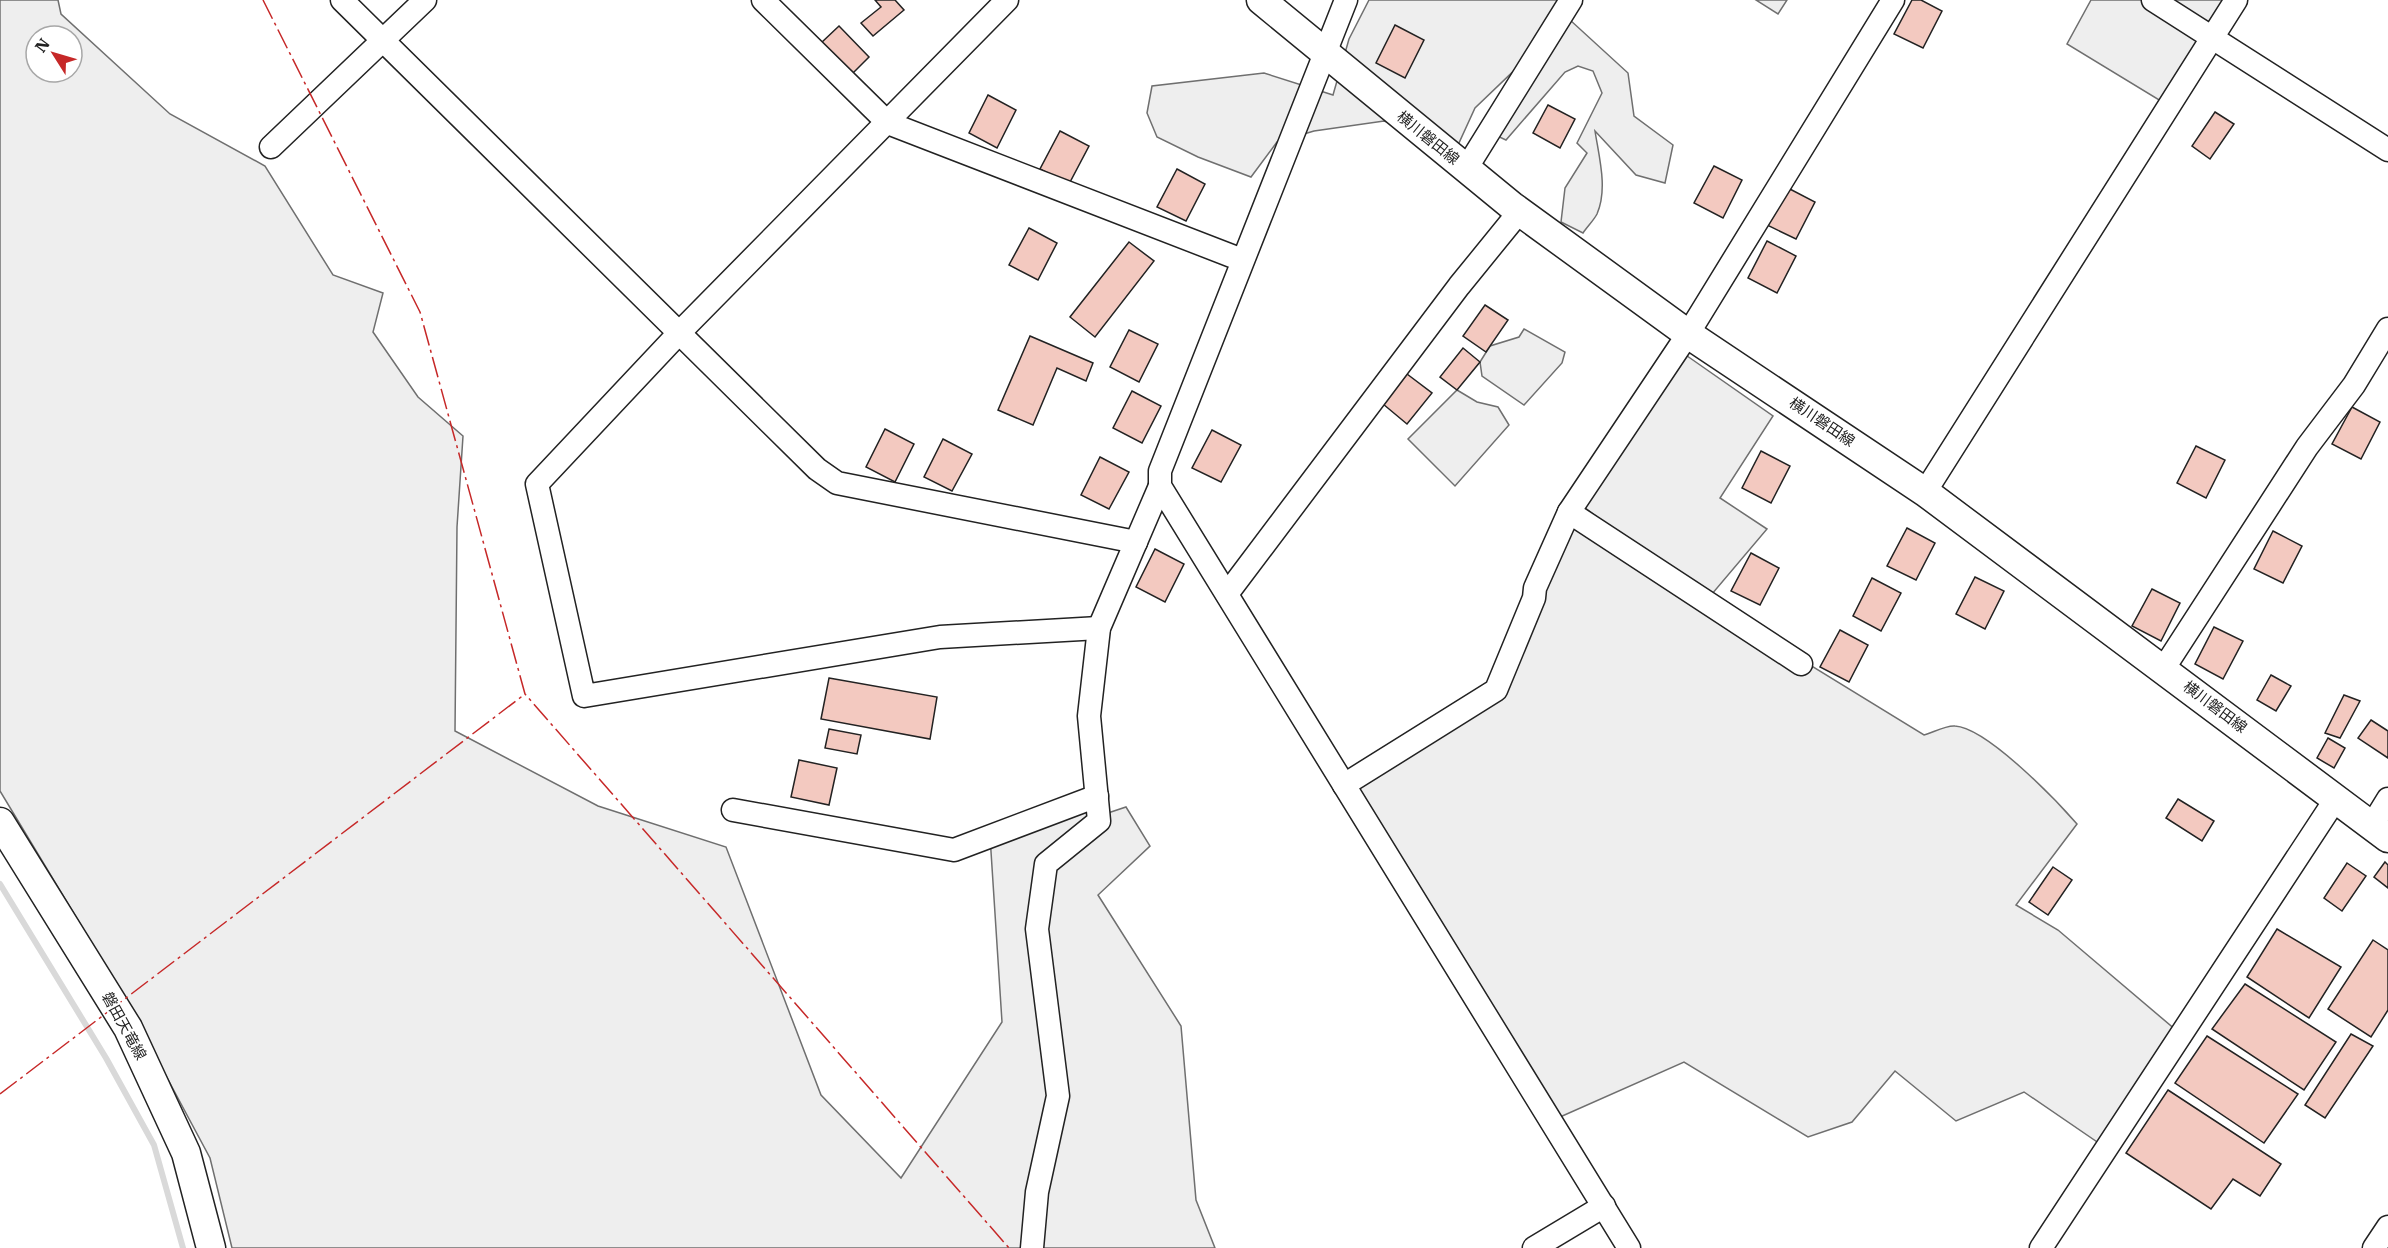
<svg xmlns="http://www.w3.org/2000/svg" width="2388" height="1248" font-family="'IBM Plex Serif','Noto Sans JP',serif">
  <style>
    .green { fill: #eee; stroke: #6f6f6f; stroke-width: 1.5; fill-rule: evenodd }
    .lines { fill: none; stroke-linecap: round; stroke-linejoin: round }
    .stream { stroke: #d9d9d9; stroke-width: 6 }
    .building { fill: #f3c9c0; stroke: #222; stroke-width: 1.5 }
    .minor-casing { stroke: #222; stroke-width: 25 }
    .major-casing { stroke: #222; stroke-width: 31 }
    .minor { stroke: #fff; stroke-width: 22 }
    .major { stroke: #fff; stroke-width: 28 }
    .power { stroke: #c62828; stroke-width: 1.5; stroke-dasharray: 21 4.5 3 4.5; stroke-linecap: butt }
    .labels { text-anchor: middle; stroke-width: 4.5; stroke-linejoin: round; paint-order: stroke }
    .street-label { font-size: 15px; fill: #222; stroke: #fff }
  </style>
  <rect width="100%" height="100%" fill="#fff"/>
  <g class="green">
    <path d="M0 0H58L61 14 170 114 265 166 333 275 383 293 373 332 418 397 463 436 457 527 455 731 598 806 726 847 821 1095 901 1178 1002 1022 990 836 1097 796 1099 816 1126 807 1150 846 1098 895 1181 1026 1196 1200 1215 1248H232L210 1158 120 990 0 791ZM36 36H72V72H36Z"/>
    <path d="M1369 0H1568L1570 20 1628 73 1634 116 1673 145 1665 183 1636 175 1595 131C1599 157 1608 189 1597 214 1594 220 1587 227 1583 233L1561 222 1565 188 1587 153 1577 143 1602 93 1593 71 1578 66 1565 72 1506 140 1495 135 1546 40 1475 108 1458 145 1384 121 1314 131 1277 142 1251 177 1198 157 1157 137 1147 113 1152 86 1264 73 1333 95 1349 39Z"/>
    <polygon points="1756,0 1787,0 1778,14"/>
    <polygon points="2091,0 2236,0 2169,106 2067,44"/>
    <polygon points="1524,329 1565,352 1562,363 1524,405 1482,376 1480,362 1490,346 1519,337"/>
    <path d="M1680 351 1773 416 1720 498 1767 529 1706 601 1924 735C1932 733 1946 725 1955 726 1987 728 2056 800 2077 824L2016 905 2058 930 2190 1042 2161 1065 2106 1148 2024 1092 1956 1121 1895 1071 1852 1122 1808 1137 1684 1062 1551 1121 1354 779 1473 716 1569 512 1692 591 1584 507Z"/>
    <polygon points="1457,390 1477,402 1498,407 1509,425 1455,486 1408,439"/>
  </g>
  <g class="lines">
    <polyline class="stream" points="0,884 106,1058 154,1145 183,1248"/>
  </g>
  <g class="building">
    <polygon points="875,0 895,0 904,10 873,36 861,23 881,7"/>
    <polygon points="1912,0 1921,0 1942,11 1923,48 1894,34"/>
    <polygon points="1395,25 1424,40 1405,78 1376,63"/>
    <polygon points="839,26 869,57 852,74 821,43"/>
    <polygon points="988,95 1016,110 997,148 969,133"/>
    <polygon points="1548,105 1575,119 1560,148 1533,133"/>
    <polygon points="2215,112 2234,124 2210,159 2192,146"/>
    <polygon points="1060,131 1089,146 1069,184 1040,169"/>
    <polygon points="1714,166 1742,180 1723,218 1694,203"/>
    <polygon points="1177,169 1205,184 1186,221 1157,207"/>
    <polygon points="1786,187 1815,202 1796,239 1767,225"/>
    <polygon points="1029,228 1057,243 1038,280 1009,265"/>
    <polygon points="1767,241 1796,256 1777,293 1748,278"/>
    <polygon points="1129,242 1154,261 1095,337 1070,317"/>
    <polygon points="1485,305 1508,320 1486,352 1463,336"/>
    <polygon points="1129,330 1158,344 1139,382 1110,367"/>
    <polygon points="1030,336 1093,363 1086,381 1057,368 1033,425 998,410"/>
    <polygon points="1463,348 1480,362 1457,390 1440,377"/>
    <polygon points="1407,374 1432,393 1407,424 1383,404"/>
    <polygon points="1132,391 1161,406 1142,443 1113,428"/>
    <polygon points="2352,407 2380,422 2361,459 2332,444"/>
    <polygon points="885,429 914,444 895,482 866,467"/>
    <polygon points="1212,430 1241,445 1221,482 1192,468"/>
    <polygon points="943,439 972,454 952,491 924,477"/>
    <polygon points="2196,446 2225,460 2206,498 2177,483"/>
    <polygon points="1761,451 1790,466 1771,503 1742,488"/>
    <polygon points="1100,457 1129,472 1109,509 1081,495"/>
    <polygon points="1907,528 1935,543 1916,580 1887,566"/>
    <polygon points="2273,531 2302,546 2283,583 2254,569"/>
    <polygon points="1155,549 1184,564 1165,602 1136,587"/>
    <polygon points="1751,553 1779,568 1760,605 1731,591"/>
    <polygon points="1975,577 2004,591 1985,629 1956,614"/>
    <polygon points="1872,578 1901,593 1881,631 1853,616"/>
    <polygon points="2152,589 2180,603 2161,641 2132,626"/>
    <polygon points="2214,627 2243,641 2223,679 2195,664"/>
    <polygon points="1840,630 1868,645 1849,682 1820,667"/>
    <polygon points="2271,675 2291,686 2276,711 2257,700"/>
    <polygon points="829,678 937,697 930,739 821,719"/>
    <polygon points="2344,695 2360,701 2340,738 2325,733"/>
    <polygon points="2371,720 2388,731 2388,758 2358,738"/>
    <polygon points="829,729 861,735 857,754 825,748"/>
    <polygon points="2328,738 2345,748 2334,768 2317,758"/>
    <polygon points="799,760 837,768 829,805 791,797"/>
    <polygon points="2178,799 2214,821 2202,841 2166,818"/>
    <polygon points="2385,862 2388,865 2388,888 2374,877"/>
    <polygon points="2347,863 2366,876 2342,911 2324,898"/>
    <polygon points="2053,867 2072,880 2048,915 2029,902"/>
    <polygon points="2277,929 2341,967 2309,1018 2247,977"/>
    <polygon points="2373,940 2388,950 2388,1010 2371,1037 2328,1009"/>
    <polygon points="2245,984 2336,1042 2304,1090 2212,1029"/>
    <polygon points="2351,1034 2373,1046 2325,1118 2305,1105"/>
    <polygon points="2207,1036 2298,1094 2264,1143 2175,1083"/>
    <polygon points="2168,1090 2281,1164 2260,1196 2233,1179 2211,1209 2126,1153"/>
  </g>
  <g class="lines">
    <defs>
      <g id="minor">
        <polyline points="342,0 817,469 837,483 1136,542"/>
        <polyline points="763,0 888,123 1242,260"/>
        <polyline points="1007,0 680,332 537,484 584,696 940,637 1099,628"/>
        <polyline points="1346,0 1160,471 1160,486 1629,1248"/>
        <polyline points="2153,0 2388,150"/>
        <polyline points="271,147 425,0"/>
        <polyline points="1466,169 1571,0"/>
        <polyline points="1925,492 2236,0"/>
        <polyline points="1569,512 1801,664"/>
        <polyline points="1227,594 1459,286 1520,211"/>
        <polyline points="2164,668 2307,447 2354,385 2388,329"/>
        <polyline points="1344,785 1496,690 1534,598 1535,588 1569,512 1688,334 1893,0"/>
        <polyline points="733,810 954,850 1097,796"/>
        <polyline points="2372,825 2388,799"/>
        <polyline points="1032,1248 1037,1192 1058,1096 1037,929 1046,864 1099,821 1089,716 1099,628 1160,486"/>
        <polyline points="1534,1248 1604,1206"/>
        <polyline points="2041,1248 2335,800"/>
        <polyline points="2374,1248 2388,1227"/>
      </g>
      <g id="major">
        <polyline points="1261,0 1512,206 1688,334 1925,492 2388,838"/>
        <polyline points="0,822 128,1028 186,1153 211,1248"/>
      </g>
    </defs>
    <use href="#minor" class="minor-casing"/>
    <use href="#major" class="major-casing"/>
    <use href="#minor" class="minor"/>
    <use href="#major" class="major"/>
    <g class="power">
      <polyline points="263,0 420,312 525,694 1009,1248"/>
      <polyline points="0,1094 525,694"/>
    </g>
  </g>
  <g class="labels">
    <g class="street-label">
      <text transform="translate(1428 138) rotate(39)" y="5">横川磐田線</text>
      <text transform="translate(1822 422) rotate(34)" y="5">横川磐田線</text>
      <text transform="translate(2215 707) rotate(37)" y="5">横川磐田線</text>
      <text transform="translate(124 1026) rotate(61)" y="5">磐田天竜線</text>
    </g>
  </g>
  <g transform="translate(54 54) rotate(307)"><circle r="28" fill="#ffffff" stroke="#a7a7a7" stroke-width="1.5"/>
  <path d="M0-4.5L10 22L0 15L-10 22Z" fill="#c62828"/>
  <text y="-9" font-size="16" font-weight="bold" text-anchor="middle" fill="#222222">N</text>
  </g>
</svg>
